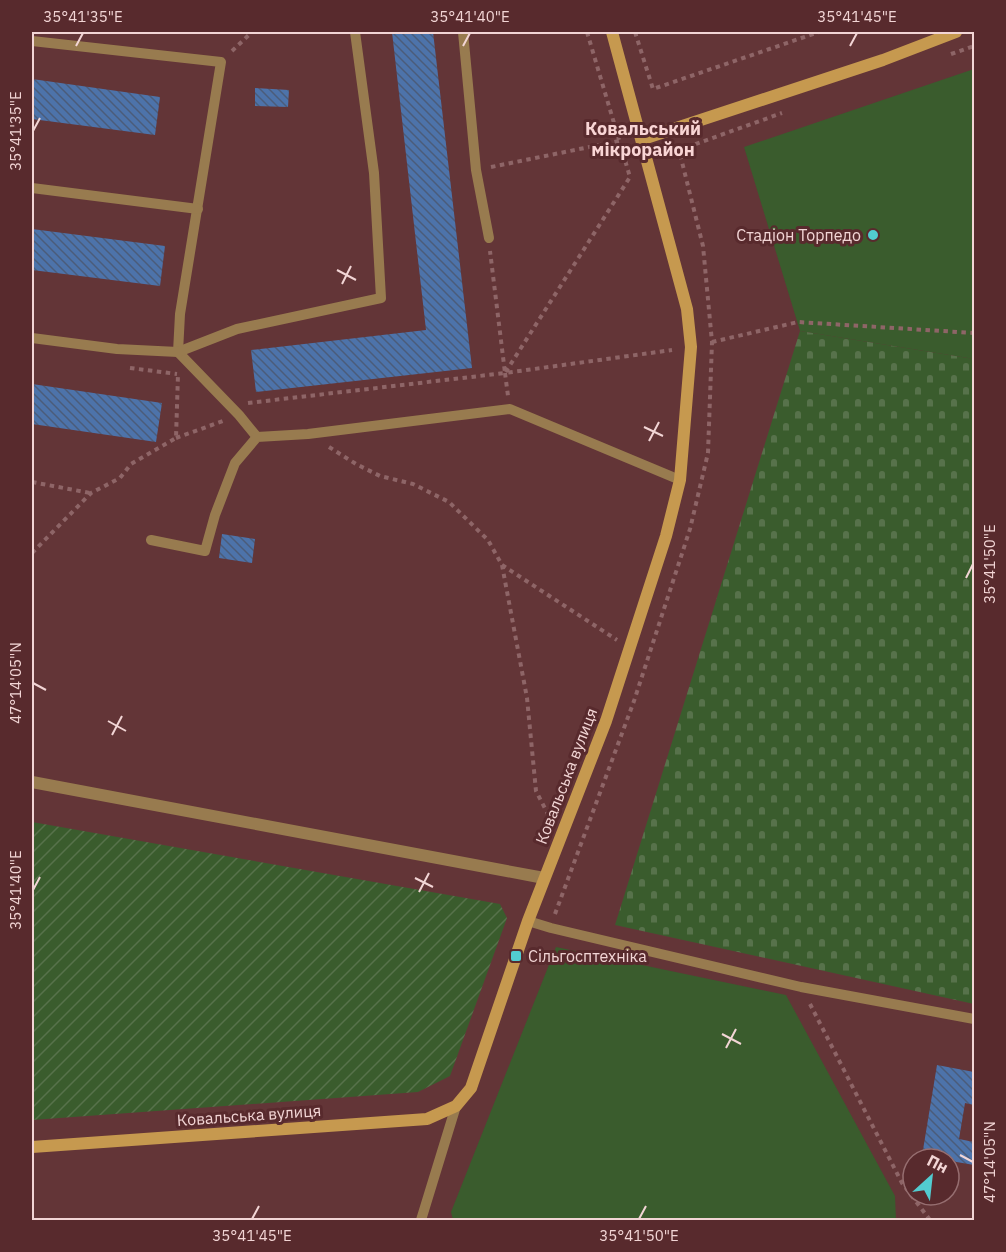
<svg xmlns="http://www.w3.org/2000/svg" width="1006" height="1252" font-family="'IBM Plex Sans',sans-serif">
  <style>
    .grass { fill: #3a5c2d }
    .cemetery { fill: url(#cemetery-stones) }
    .garden { fill: url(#garden-furrows) }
    .building { fill: url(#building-back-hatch) }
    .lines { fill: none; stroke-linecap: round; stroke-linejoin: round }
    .path { stroke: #8e6567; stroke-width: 4; stroke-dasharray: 4.5 4.5; stroke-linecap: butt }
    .lane { stroke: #987b4f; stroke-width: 10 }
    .street { stroke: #987b4f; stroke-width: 12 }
    .secondary { stroke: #c6994f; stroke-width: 12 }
    .ticks { fill: none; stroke: #f2d5d5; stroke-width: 2 }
    .poi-dot { fill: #52ccd0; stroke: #582a2d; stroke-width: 2 }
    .labels { text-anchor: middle; stroke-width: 6; stroke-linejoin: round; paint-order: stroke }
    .poi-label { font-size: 16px; fill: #f2d5d5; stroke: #582a2d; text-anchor: end }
    .street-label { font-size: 16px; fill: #f2d5d5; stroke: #582a2d }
    .neighbourhood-label { font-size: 18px; font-weight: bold; fill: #f9d5d5; stroke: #582a2d }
    .neatline { fill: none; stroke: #f2d5d5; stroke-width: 2 }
    .ticks-label { font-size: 15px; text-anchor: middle; fill: #f2d5d5 }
  </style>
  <defs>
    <pattern id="cemetery-stones" width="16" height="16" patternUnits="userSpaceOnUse" patternTransform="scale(1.5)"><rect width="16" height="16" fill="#3a5c2d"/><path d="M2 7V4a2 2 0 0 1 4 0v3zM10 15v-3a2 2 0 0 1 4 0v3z" fill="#57724b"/></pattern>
    <pattern id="garden-furrows" width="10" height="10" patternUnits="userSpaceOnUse" patternTransform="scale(1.5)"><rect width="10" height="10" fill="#3a5c2d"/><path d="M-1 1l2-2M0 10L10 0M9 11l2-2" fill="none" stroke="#57724b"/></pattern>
    <pattern id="building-back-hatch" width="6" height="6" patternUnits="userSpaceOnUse" patternTransform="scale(1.5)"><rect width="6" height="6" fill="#4d73aa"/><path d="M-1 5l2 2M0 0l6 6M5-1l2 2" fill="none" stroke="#4b5c7a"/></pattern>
  </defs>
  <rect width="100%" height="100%" fill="#633537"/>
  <g class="grass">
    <polygon points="974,69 974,359 800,331 744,147"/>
    <polygon points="556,947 786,995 895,1196 896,1220 453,1220 451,1212"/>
  </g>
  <polygon class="cemetery" points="800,331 974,359 974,1004 615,925"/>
  <polygon class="garden" points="32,822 500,904 507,918 450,1076 418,1092 32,1120"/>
  <g class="building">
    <polygon points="392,32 433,32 472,368 256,392 251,350 426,330"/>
    <polygon points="32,79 160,97 155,135 32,119"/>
    <polygon points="255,88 289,90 288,107 255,106"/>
    <polygon points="32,229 165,246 160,286 32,270"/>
    <polygon points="32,384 162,403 156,442 32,424"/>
    <polygon points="222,534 255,539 252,563 219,558"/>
    <polygon points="937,1065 974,1072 974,1105 965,1103 959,1139 974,1142 974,1165 922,1156"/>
  </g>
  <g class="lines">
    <g class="path">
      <polyline points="587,32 630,177 505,373 672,350"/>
      <polyline points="635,32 653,89 819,32"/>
      <polyline points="232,51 252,32"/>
      <polyline points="951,54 974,46"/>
      <polyline points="491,167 619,141"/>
      <polyline points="712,342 798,322 974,333"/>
      <polyline points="130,368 177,374"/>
      <polyline points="505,373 508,396"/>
      <polyline points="248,403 505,373 490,251"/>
      <polyline points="176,438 223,421"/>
      <polyline points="329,447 356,464 380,476 413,484 449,502 488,540 502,565 527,698 536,791 550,818"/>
      <polyline points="32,482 90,493"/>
      <polyline points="32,553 91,493 120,478 131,464 176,438 178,374"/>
      <polyline points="502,565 617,640"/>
      <polyline points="555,914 634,701 690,529 708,453 712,342 703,246 679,150 782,113"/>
      <polyline points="810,1004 902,1183 930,1220"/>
    </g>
    <g class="lane">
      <polyline points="463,32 476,170 489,238"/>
      <polyline points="32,41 221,62 180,314 178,352 239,415 257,437"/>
      <polyline points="32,188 198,209"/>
      <polyline points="32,338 117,349 178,352 237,329 381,298 374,173 355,32"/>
      <polyline points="151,540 205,551 215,515 235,463 257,437 308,434 510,409 680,480"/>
      <polyline points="528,921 551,928 801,987 974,1019"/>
      <polyline points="421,1220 456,1106"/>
    </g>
    <polyline class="street" points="32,782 544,878"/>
    <g class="secondary">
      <polyline points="643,139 883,60 956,32"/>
      <polyline points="32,1147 427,1119 456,1106 471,1088 528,921 606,721 666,536 680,480 691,347 687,309 612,32"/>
    </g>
  </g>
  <path class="ticks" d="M76 46 83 33M463 46 470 33M850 46 857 33M33 131 40 118M337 270 356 280M342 284 351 266M644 427 663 436M649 441 659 422M966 578 973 564M33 683 46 690M108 721 126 731M112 735 122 716M415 878 433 887M33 890 40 877M419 892 429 873M722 1034 741 1044M726 1048 736 1029M960 1155 973 1162M252 1219 259 1206M639 1219 646 1206"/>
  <g class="poi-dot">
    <circle cx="873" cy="235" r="6"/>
    <rect x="510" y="950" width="12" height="12" rx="3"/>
  </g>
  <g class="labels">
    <g class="poi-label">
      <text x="861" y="241">Стадіон Торпедо</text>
      <text x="528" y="962" text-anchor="start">Сільгосптехніка</text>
    </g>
    <g class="street-label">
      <text transform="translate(566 776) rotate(-69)" y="6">Ковальська вулиця</text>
      <text transform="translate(249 1115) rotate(-4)" y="6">Ковальська вулиця</text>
    </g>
    <g class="neighbourhood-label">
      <text x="643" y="135">Ковальський<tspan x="643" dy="21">мікрорайон</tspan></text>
    </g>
  </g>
  <rect width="1006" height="1252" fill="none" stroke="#582a2d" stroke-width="66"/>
  <g transform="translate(931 1177) rotate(27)"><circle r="28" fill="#582a2d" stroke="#966e70" stroke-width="1.5"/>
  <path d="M0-4.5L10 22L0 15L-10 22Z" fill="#52ccd0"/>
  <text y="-9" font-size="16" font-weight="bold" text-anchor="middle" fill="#f2d5d5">Пн</text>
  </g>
  <rect x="33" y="33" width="940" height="1186" class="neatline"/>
  <g class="ticks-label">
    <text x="83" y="22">35°41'35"E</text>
    <text x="470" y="22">35°41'40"E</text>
    <text x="857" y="22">35°41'45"E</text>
    <text transform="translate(16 131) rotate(-90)" y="5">35°41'35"E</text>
    <text transform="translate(990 564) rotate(-90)" y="5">35°41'50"E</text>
    <text transform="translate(16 683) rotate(-90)" y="5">47°14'05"N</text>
    <text transform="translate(16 890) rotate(-90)" y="5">35°41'40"E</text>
    <text transform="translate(990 1162) rotate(-90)" y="5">47°14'05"N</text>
    <text x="252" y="1241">35°41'45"E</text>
    <text x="639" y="1241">35°41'50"E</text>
  </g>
</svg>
